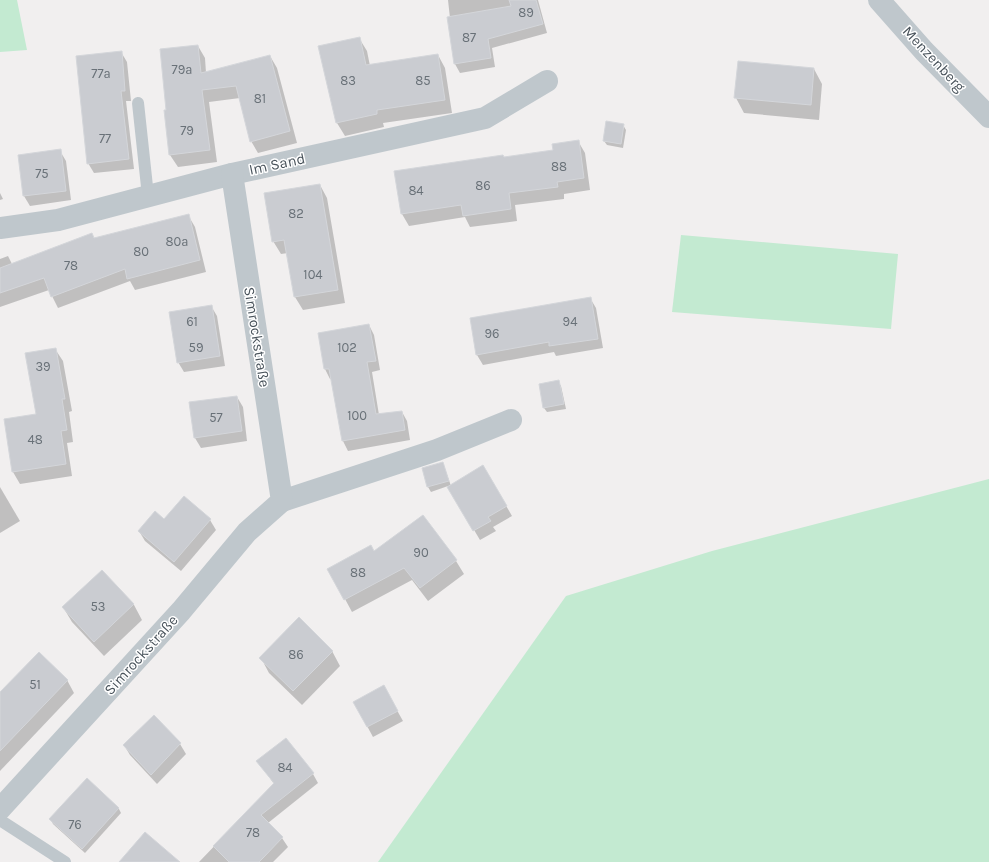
<svg xmlns="http://www.w3.org/2000/svg" width="989" height="862" font-family="Karla,sans-serif">
  <style>
    .green { fill: #c3ead1 }
    .shadow { fill: #0003 }
    .building { fill: #caccd1; stroke: #d4d6da }
    .lines { fill: none; stroke-linecap: round; stroke-linejoin: round }
    .lane { stroke: #bfc7cc; stroke-width: 12 }
    .street { stroke: #bfc7cc; stroke-width: 22 }
    .labels { text-anchor: middle; stroke-width: 3; stroke-linejoin: round; paint-order: stroke }
    .number-label { font-size: 13px; fill: #697178 }
    .street-label { font-size: 15px; fill: #49535b; stroke: #fff }
  </style>
  <rect width="100%" height="100%" fill="#f1efef"/>
  <g class="green">
    <polygon points="0,0 17,0 27,50 0,52"/>
    <polygon points="681,235 898,254 891,329 672,312"/>
    <polygon points="989,479 989,862 378,862 566,596 712,551"/>
  </g>
  <g class="shadow">
    <polygon points="448,0 538,0 547,33 492,48 495,67 460,73 455,64"/>
    <polygon points="359,38 367,51 370,66 438,55 445,68 452,113 383,123 384,127 345,136 337,123"/>
    <polygon points="198,46 205,58 206,73 270,56 277,68 297,143 258,153 251,141 240,98 209,102 217,162 178,167 170,155 165,111 167,111"/>
    <polygon points="121,52 127,62 131,101 126,101 134,169 94,173 88,163"/>
    <polygon points="814,69 822,84 819,120 744,113 736,98"/>
    <polygon points="623,125 626,130 623,148 607,145 604,141"/>
    <polygon points="578,141 585,153 590,190 564,194 564,199 515,205 517,221 470,227 465,217 409,226 402,214 395,172 554,151"/>
    <polygon points="60,151 66,161 71,200 30,206 24,196"/>
    <polygon points="320,185 327,198 345,303 303,310 295,297 288,253 281,254 273,241"/>
    <polygon points="0,193 3,199 0,200"/>
    <polygon points="188,215 195,227 206,272 135,290 130,281 58,308 49,290 0,307 0,259 8,256 12,264 94,239"/>
    <polygon points="590,298 596,308 603,348 556,356 554,352 483,365 477,355 471,318"/>
    <polygon points="211,306 217,316 225,366 184,372 178,362"/>
    <polygon points="369,325 374,335 380,370 372,372 379,415 402,412 407,421 410,440 348,451 343,441 332,378 330,379 325,369 319,333"/>
    <polygon points="55,349 63,361 72,411 69,412 73,442 67,443 72,476 20,484 13,472 5,420 37,415"/>
    <polygon points="558,382 561,386 566,409 547,412 544,408 540,385"/>
    <polygon points="237,397 243,407 247,441 201,448 195,438 190,403"/>
    <polygon points="443,463 451,486 483,466 512,516 493,527 496,531 480,540 448,486 431,492 428,487 423,469"/>
    <polygon points="0,487 20,521 0,533"/>
    <polygon points="422,516 456,561 464,574 428,601 412,580 352,612 345,599 374,553"/>
    <polygon points="165,520 210,520 216,530 181,571 145,541 139,531"/>
    <polygon points="102,571 134,605 142,620 104,656 72,622 63,607"/>
    <polygon points="332,651 340,666 302,705 269,673 261,658"/>
    <polygon points="67,680 74,693 0,771 0,693"/>
    <polygon points="384,687 403,721 373,737 354,702"/>
    <polygon points="180,744 186,754 157,784 130,755 124,745"/>
    <polygon points="258,761 313,774 318,783 268,823 282,838 288,847 273,862 199,862 274,784"/>
    <polygon points="87,780 119,809 121,813 85,853 53,824 51,820"/>
  </g>
  <g class="building">
    <polygon points="509,0 536,0 543,24 488,39 491,58 454,64 447,17 511,6"/>
    <polygon points="360,37 366,65 438,54 445,100 377,110 377,114 336,123 318,46"/>
    <polygon points="198,45 201,73 270,55 290,131 250,142 236,86 202,90 210,150 169,155 164,110 166,110 160,49"/>
    <polygon points="122,51 125,91 121,91 129,159 87,164 76,56"/>
    <polygon points="738,61 814,68 811,105 734,98"/>
    <polygon points="606,121 624,124 621,144 603,141"/>
    <polygon points="579,140 584,178 557,182 558,187 509,193 511,209 463,216 461,205 401,214 394,171 503,155 504,157 553,150 552,144"/>
    <polygon points="61,149 66,191 23,196 18,155"/>
    <polygon points="320,184 338,290 294,297 284,240 272,242 264,193"/>
    <polygon points="189,214 200,260 127,279 125,269 51,297 44,278 0,293 0,268 92,233 94,238"/>
    <polygon points="591,297 598,339 549,346 549,342 476,355 470,318"/>
    <polygon points="212,305 220,356 177,363 169,312"/>
    <polygon points="369,324 376,361 367,362 376,414 402,411 405,430 342,441 329,369 324,369 318,333"/>
    <polygon points="56,348 65,399 62,399 67,430 61,431 66,464 12,472 4,419 36,414 25,353"/>
    <polygon points="559,380 564,404 543,408 539,384"/>
    <polygon points="237,396 242,431 194,438 189,402"/>
    <polygon points="443,462 449,481 427,487 422,468"/>
    <polygon points="483,465 507,506 488,517 491,521 473,531 447,487"/>
    <polygon points="184,496 211,519 174,562 138,531 155,511 164,519"/>
    <polygon points="423,515 457,560 420,588 404,568 344,600 327,569 371,545 374,551"/>
    <polygon points="102,570 134,604 94,642 62,607"/>
    <polygon points="299,617 333,651 293,691 259,658"/>
    <polygon points="39,652 68,680 0,751 0,692"/>
    <polygon points="384,685 398,711 367,727 353,702"/>
    <polygon points="154,715 181,743 151,775 123,745"/>
    <polygon points="286,738 314,773 261,815 283,837 264,857 259,862 229,862 213,846 274,783 256,761"/>
    <polygon points="87,778 119,808 82,849 49,819"/>
    <polygon points="145,832 180,862 119,862"/>
  </g>
  <g class="lines">
    <g class="lane">
      <polyline points="138,103 148,196"/>
      <polyline points="0,820 65,862"/>
    </g>
    <g class="street">
      <polyline points="879,0 924,51 989,117"/>
      <polyline points="0,228 58,220 232,174 485,118 547,81"/>
      <polyline points="282,501 437,450 511,420"/>
      <polyline points="0,809 181,611 247,532 282,501 232,174"/>
    </g>
  </g>
  <g class="labels">
    <g class="number-label">
      <text x="526" y="17">89</text>
      <text x="469" y="42">87</text>
      <text x="182" y="74">79a</text>
      <text x="101" y="78">77a</text>
      <text x="348" y="85">83</text>
      <text x="423" y="85">85</text>
      <text x="260" y="103">81</text>
      <text x="187" y="135">79</text>
      <text x="105" y="143">77</text>
      <text x="559" y="171">88</text>
      <text x="42" y="178">75</text>
      <text x="483" y="190">86</text>
      <text x="416" y="195">84</text>
      <text x="296" y="218">82</text>
      <text x="177" y="246">80a</text>
      <text x="141" y="256">80</text>
      <text x="71" y="270">78</text>
      <text x="313" y="279">104</text>
      <text x="192" y="326">61</text>
      <text x="570" y="326">94</text>
      <text x="492" y="338">96</text>
      <text x="196" y="352">59</text>
      <text x="347" y="352">102</text>
      <text x="43" y="371">39</text>
      <text x="357" y="420">100</text>
      <text x="216" y="422">57</text>
      <text x="35" y="444">48</text>
      <text x="421" y="557">90</text>
      <text x="358" y="577">88</text>
      <text x="98" y="611">53</text>
      <text x="296" y="659">86</text>
      <text x="35" y="689">51</text>
      <text x="285" y="772">84</text>
      <text x="75" y="829">76</text>
      <text x="253" y="837">78</text>
    </g>
    <g class="street-label">
      <text transform="translate(934 59) rotate(47)" y="5">Menzenberg</text>
      <text transform="translate(277 164) rotate(-12)" y="5">Im Sand</text>
      <text transform="translate(257 337) rotate(81)" y="5">Simrockstraße</text>
      <text transform="translate(141 655) rotate(-48)" y="5">Simrockstraße</text>
    </g>
  </g>
</svg>
